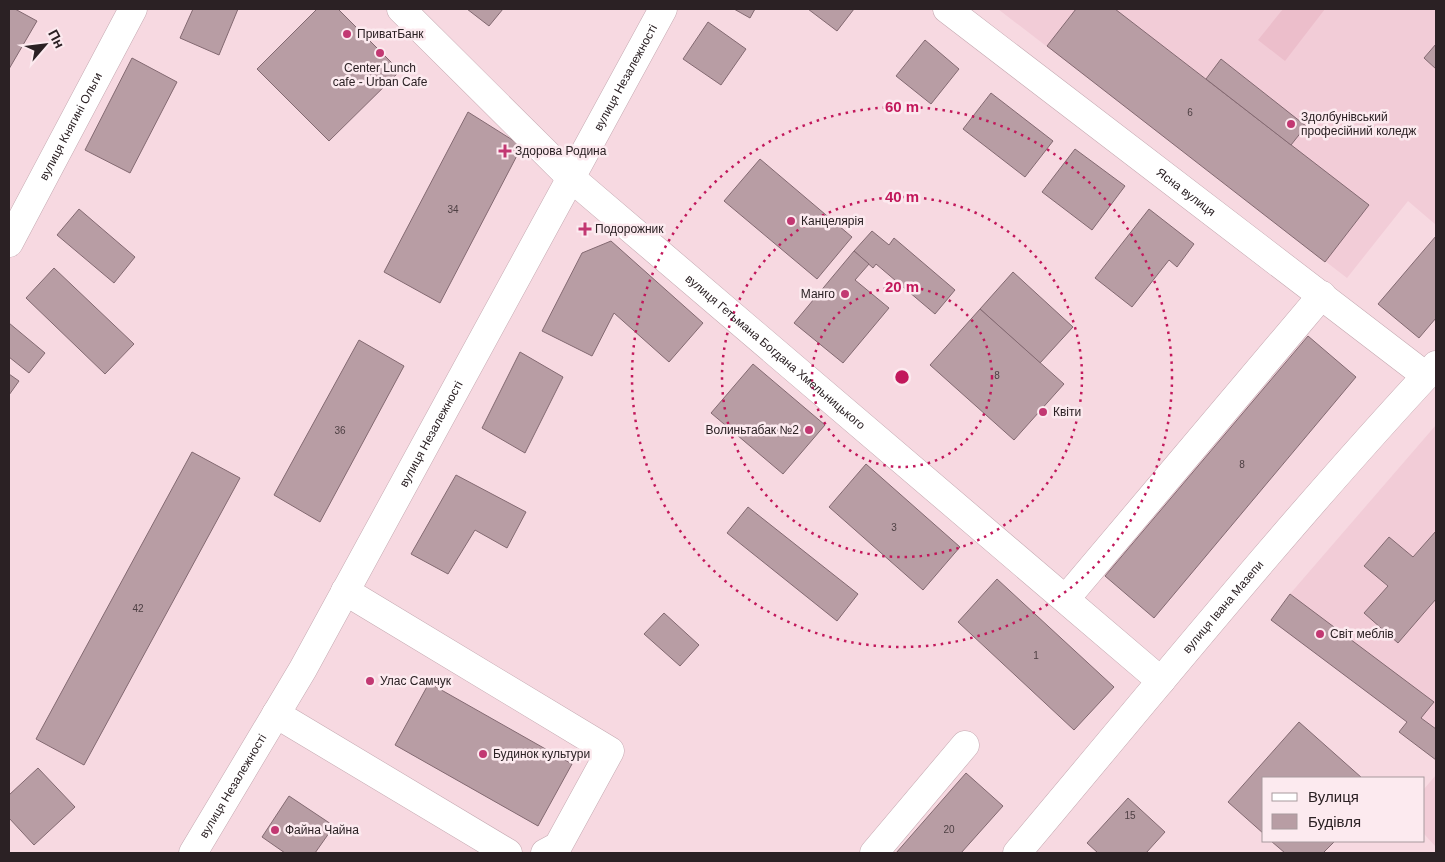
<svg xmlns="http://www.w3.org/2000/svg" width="1445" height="862" font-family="Arial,sans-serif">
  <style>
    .built { fill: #f2ccd7 }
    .green { fill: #ecbecb }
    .building { fill: #b89da4; stroke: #836971 }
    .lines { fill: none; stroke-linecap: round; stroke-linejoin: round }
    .minor-casing { stroke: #c4a8b0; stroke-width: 29 }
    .secondary-casing { stroke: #c4a8b0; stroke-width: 29 }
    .minor { stroke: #fff; stroke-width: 28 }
    .secondary { stroke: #fff; stroke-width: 28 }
    .ring { fill: none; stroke: #c2185b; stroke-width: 2.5; stroke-dasharray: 2.5 5 }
    .poi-dot { fill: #c23872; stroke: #fceaef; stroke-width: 2 }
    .labels { text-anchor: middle; stroke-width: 5; stroke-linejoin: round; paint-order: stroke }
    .number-label { font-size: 10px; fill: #4e4044 }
    .poi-label { font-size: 12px; fill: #2b2124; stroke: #fceaef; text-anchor: start }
    .street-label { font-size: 12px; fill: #2b2124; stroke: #fceaef }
    .centre { fill: #c2185b; stroke: #fceaef; stroke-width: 2.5 }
    .ring-label { font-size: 15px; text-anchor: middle; font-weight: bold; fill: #c2185b; stroke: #fceaef; stroke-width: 5; stroke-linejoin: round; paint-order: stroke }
  </style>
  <rect width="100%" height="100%" fill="#f7d9e1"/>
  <g class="built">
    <polygon points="998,9 1436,9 1436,225 1408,201 1347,278"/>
    <polygon points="1436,425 1436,729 1421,718 1433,702 1290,594"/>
    <polygon points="1436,775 1436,847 1424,834 1424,789"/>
  </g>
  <polygon class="green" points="1283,9 1325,9 1285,61 1258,40"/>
  <g class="building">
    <polygon points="9,9 15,9 37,21 9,69"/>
    <polygon points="193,9 238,9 219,55 180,38"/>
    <polygon points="317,9 338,9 400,71 329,141 257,69"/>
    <polygon points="467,9 503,9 489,26"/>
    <polygon points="734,9 755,9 750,18"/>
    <polygon points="808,9 854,9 837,31"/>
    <polygon points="1076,9 1115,9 1369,205 1325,262 1047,46"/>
    <polygon points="708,22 746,49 721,85 683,59"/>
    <polygon points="925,40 959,69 931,104 896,76"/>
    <polygon points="1436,44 1436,69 1424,58"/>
    <polygon points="132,58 177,82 130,173 85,150"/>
    <polygon points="1221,59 1306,126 1291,145 1206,79"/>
    <polygon points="991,93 1053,141 1025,177 963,129"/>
    <polygon points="468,112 522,146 440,303 384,272"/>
    <polygon points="1075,149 1125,186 1092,230 1042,192"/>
    <polygon points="760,159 852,237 817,279 724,201"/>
    <polygon points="79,209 135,257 114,283 57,235"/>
    <polygon points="1149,209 1194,244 1177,267 1169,260 1132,307 1095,278"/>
    <polygon points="872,231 889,245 894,238 955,290 935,314 876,264 873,268 854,251"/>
    <polygon points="1436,236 1436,318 1419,338 1378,304"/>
    <polygon points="611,241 703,323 669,362 614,313 592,356 542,331 582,253"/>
    <polygon points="854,251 869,264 855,280 889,308 843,363 794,323"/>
    <polygon points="54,268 134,344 105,374 26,298"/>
    <polygon points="1013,272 1073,327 1040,363 980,309"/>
    <polygon points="980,309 1064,384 1014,440 930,365"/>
    <polygon points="9,323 45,353 29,373 9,357"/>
    <polygon points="1308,336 1356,377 1154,618 1105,576"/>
    <polygon points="359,340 404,366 320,522 274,495"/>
    <polygon points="520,352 563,377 525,453 482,428"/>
    <polygon points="753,364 825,425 783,474 711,413"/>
    <polygon points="9,374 19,381 9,395"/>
    <polygon points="192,452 240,478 84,765 36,739"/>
    <polygon points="866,464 960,547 923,590 829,507"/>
    <polygon points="456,475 526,512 507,548 475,530 448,574 411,554"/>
    <polygon points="748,507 858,594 837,621 727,533"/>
    <polygon points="1436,531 1436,599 1398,643 1364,613 1388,586 1364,566 1389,537 1413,557"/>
    <polygon points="997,579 1114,687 1074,730 958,622"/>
    <polygon points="1290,594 1434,702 1421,718 1436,729 1436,760 1399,732 1407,722 1271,620"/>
    <polygon points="664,613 699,645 680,666 644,634"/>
    <polygon points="429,683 572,764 538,826 395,745"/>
    <polygon points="1299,722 1362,778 1264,778 1264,834 1228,802"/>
    <polygon points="38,768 75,807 34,845 9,818 9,795"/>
    <polygon points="966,773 1003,806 961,853 896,853"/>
    <polygon points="289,796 334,826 315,853 285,853 262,837"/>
    <polygon points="1128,798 1165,832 1146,853 1098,853 1087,843"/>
    <polygon points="1271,841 1335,841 1323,853 1285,853"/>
  </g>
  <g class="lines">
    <defs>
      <g id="minor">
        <path id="s1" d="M401 9 570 177 1161 681"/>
        <path id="s2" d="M947 9 1426 376"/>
        <path id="s3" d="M9 243 133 9"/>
        <polyline points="1074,589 1322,295"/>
        <polyline points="345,591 610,751 558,846 545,853"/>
        <polyline points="276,714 508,853"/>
        <path id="s4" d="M193 853 303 669 663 9"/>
        <polyline points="874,853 965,745"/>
      </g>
      <g id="secondary">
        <path id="s5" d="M1017 853C1155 689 1290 522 1436 365"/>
      </g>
    </defs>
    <use href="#minor" class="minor-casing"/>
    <use href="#secondary" class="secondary-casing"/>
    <use href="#minor" class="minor"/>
    <use href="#secondary" class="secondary"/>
  </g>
  <g class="ring">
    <circle cx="902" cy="377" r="90"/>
    <circle cx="902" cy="377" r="180"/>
    <circle cx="902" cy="377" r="270"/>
  </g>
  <g class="poi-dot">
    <circle cx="347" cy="34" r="5"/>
    <circle cx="380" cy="53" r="5"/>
    <circle cx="1291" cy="124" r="5"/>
    <path d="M502.5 143.5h5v5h5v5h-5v5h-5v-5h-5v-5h5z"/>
    <circle cx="791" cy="221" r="5"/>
    <path d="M582.5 221.5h5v5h5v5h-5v5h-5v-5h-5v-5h5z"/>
    <circle cx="845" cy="294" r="5"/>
    <circle cx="1043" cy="412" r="5"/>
    <circle cx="809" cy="430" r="5"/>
    <circle cx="1320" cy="634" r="5"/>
    <circle cx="370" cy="681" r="5"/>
    <circle cx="483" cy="754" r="5"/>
    <circle cx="275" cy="830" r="5"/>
  </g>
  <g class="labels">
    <g class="number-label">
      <text x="1190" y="116">6</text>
      <text x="453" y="213">34</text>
      <text x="997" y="379">8</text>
      <text x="340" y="434">36</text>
      <text x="1242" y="468">8</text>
      <text x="894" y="531">3</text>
      <text x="138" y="612">42</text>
      <text x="1036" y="659">1</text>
      <text x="1130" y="819">15</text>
      <text x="949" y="833">20</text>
    </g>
    <g class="poi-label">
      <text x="357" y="38">ПриватБанк</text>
      <text x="380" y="72" text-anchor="middle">Center Lunch<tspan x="380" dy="14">cafe - Urban Cafe</tspan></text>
      <text x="1301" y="121">Здолбунівський<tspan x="1301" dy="14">професійний коледж</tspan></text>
      <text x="515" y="155">Здорова Родина</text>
      <text x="801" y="225">Канцелярiя</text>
      <text x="595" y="233">Подорожник</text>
      <text x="835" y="298" text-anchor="end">Манго</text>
      <text x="1053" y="416">Квіти</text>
      <text x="799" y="434" text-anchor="end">Волиньтабак №2</text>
      <text x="1330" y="638">Світ меблів</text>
      <text x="380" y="685">Улас Самчук</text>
      <text x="493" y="758">Будинок культури</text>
      <text x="285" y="834">Файна Чайна</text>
    </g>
    <g class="street-label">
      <text dy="4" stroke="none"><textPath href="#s4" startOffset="888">вулиця Незалежності</textPath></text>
      <text dy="4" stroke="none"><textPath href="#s3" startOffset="132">вулиця Княгині Ольги</textPath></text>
      <text dy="4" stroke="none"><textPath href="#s2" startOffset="301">Ясна вулиця</textPath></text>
      <text dy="4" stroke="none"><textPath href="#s1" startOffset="508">вулиця Гетьмана Богдана Хмельницького</textPath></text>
      <text dy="4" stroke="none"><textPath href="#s4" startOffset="482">вулиця Незалежності</textPath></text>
      <text dy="4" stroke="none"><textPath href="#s5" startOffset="321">вулиця Івана Мазепи</textPath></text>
      <text dy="4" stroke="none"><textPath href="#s4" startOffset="78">вулиця Незалежності</textPath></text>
    </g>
  </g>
  <circle cx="902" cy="377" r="8" class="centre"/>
  <g class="ring-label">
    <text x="902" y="112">60 m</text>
    <text x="902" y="202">40 m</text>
    <text x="902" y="292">20 m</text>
  </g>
  <rect width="1445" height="862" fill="none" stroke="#2b2124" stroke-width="20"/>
  <rect x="1262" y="777" width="162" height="65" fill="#fceaef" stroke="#a89a9e"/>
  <rect x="1272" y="793" width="25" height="8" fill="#ffffff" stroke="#a89a9e"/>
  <text x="1308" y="802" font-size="15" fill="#2b2124">Вулиця</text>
  <rect x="1272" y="814" width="25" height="15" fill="#b89da4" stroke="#a89a9e"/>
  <text x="1308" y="827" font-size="15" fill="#2b2124">Будівля</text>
  <g transform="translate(45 45) rotate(62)" stroke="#fceaef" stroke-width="4" paint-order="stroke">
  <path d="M0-4L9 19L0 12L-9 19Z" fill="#2b2124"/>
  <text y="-8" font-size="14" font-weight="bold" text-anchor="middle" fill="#2b2124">Пн</text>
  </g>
</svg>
